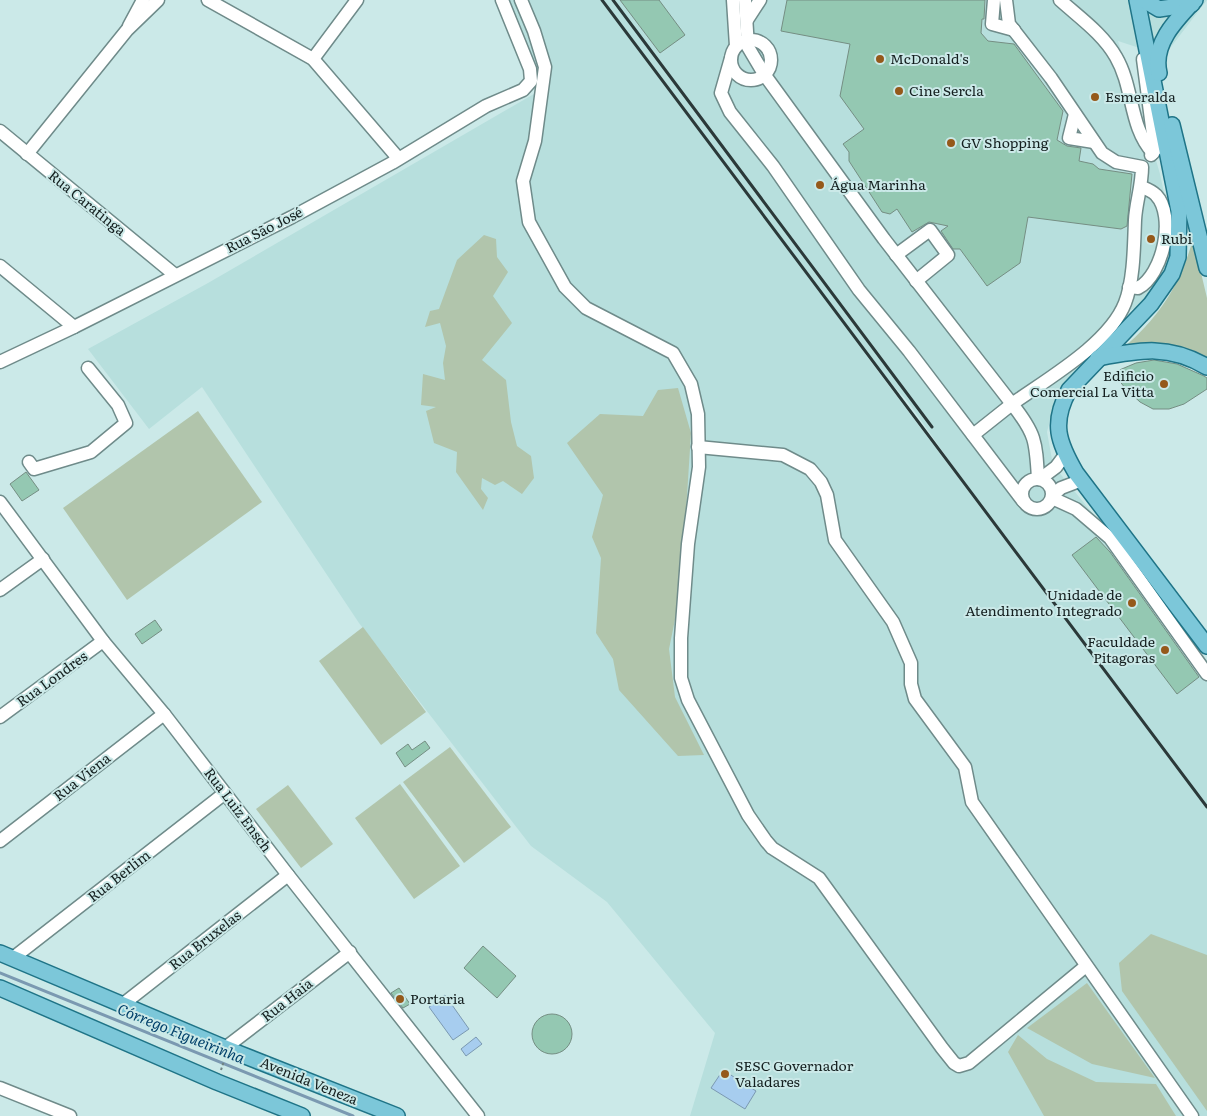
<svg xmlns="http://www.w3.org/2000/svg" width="1207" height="1116" font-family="Literata,serif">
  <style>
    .built { fill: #b7dfdd; fill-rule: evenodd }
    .green { fill: #b1c5ac }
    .water { fill: #a7cdef; stroke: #7b99b1 }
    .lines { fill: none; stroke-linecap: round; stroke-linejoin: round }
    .stream { stroke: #7b99b1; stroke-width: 3 }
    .building { fill: #94c8b2; stroke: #758e83 }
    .minor-casing { stroke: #6f8b8a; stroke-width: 15 }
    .major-casing { stroke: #1f7487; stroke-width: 18 }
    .path { stroke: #6f8383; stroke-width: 2; stroke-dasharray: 2.5 2.5; stroke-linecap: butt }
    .minor { stroke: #fff; stroke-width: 12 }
    .major { stroke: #7cc7d9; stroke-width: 15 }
    .rail { stroke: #2b3939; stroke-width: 3 }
    .poi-dot { fill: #95591a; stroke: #cbe9e8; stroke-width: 2 }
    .labels { text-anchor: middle; stroke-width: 4; stroke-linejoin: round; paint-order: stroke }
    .poi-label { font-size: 14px; fill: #141f1f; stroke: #cbe9e8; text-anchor: start }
    .street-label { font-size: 14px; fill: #141f1f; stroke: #cbe9e8 }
    .water-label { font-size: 15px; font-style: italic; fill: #00406a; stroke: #cbe9e8 }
  </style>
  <rect width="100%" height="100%" fill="#cbe9e8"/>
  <path class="built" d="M508 0H1207L1164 56 1118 41 1132 86 1143 135 1153 150 1160 174 1168 211 1172 248 1168 267 1142 305 1127 312 1055 400 1047 432 1053 465 1138 569 1207 665V1116H690L715 1033 607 902 531 846 359 623 202 387 149 429 88 349 208 283 539 91 538 72ZM862 350 908 402 1005 540Z"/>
  <g class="green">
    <polygon points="484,235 496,239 497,257 508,272 493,296 512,323 482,360 506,380 511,422 517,446 531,456 534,478 522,494 503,481 495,485 482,478 481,489 488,498 483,510 456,472 457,452 434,443 426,411 436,407 421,405 423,374 445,380 443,363 446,346 440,323 425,327 430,311 439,309 457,260"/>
    <path d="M1193 239 1207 298V358L1173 346 1124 347C1159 318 1181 283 1193 239Z"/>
    <polygon points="678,388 691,433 681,590 669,649 675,697 704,755 678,756 619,690 613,659 596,633 601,558 592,537 603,495 567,443 600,414 643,416 658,390"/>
    <polygon points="198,411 262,502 127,600 63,508"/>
    <polygon points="363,627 426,712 381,745 319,661"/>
    <polygon points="450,747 511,827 464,863 403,782"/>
    <polygon points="400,784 460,866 414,899 355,818"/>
    <polygon points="288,785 333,844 301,868 256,809"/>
    <polygon points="1151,934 1207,955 1207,1111 1122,991 1119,963"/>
    <polygon points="1087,983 1155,1078 1092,1064 1027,1028"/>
    <polygon points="1018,1035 1047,1059 1096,1082 1156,1084 1176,1116 1044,1116 1008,1052"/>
  </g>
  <g class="water">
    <polygon points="445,995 469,1029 453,1040 429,1007"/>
    <polygon points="476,1037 482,1044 466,1056 461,1049"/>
    <polygon points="723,1070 756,1091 745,1109 711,1088"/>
  </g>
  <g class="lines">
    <polyline class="stream" points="0,973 353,1116"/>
  </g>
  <g class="building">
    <polygon points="620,0 659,0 685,35 660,53"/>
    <polygon points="787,0 985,0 984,19 982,19 981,33 988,41 1014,44 1063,111 1057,140 1067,146 1081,148 1079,161 1093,164 1099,169 1132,174 1127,226 1121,229 1028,217 1020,263 987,286 960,249 953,249 941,231 948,226 929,222 912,232 897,209 890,214 882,212 849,161 849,152 843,144 864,129 840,96 850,44 781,31"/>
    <polygon points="1154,360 1177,364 1204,376 1207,378 1207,389 1184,404 1169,409 1153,409 1140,402 1126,389 1117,378 1117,371 1136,363"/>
    <polygon points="26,472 39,490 22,501 10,484"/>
    <polygon points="1096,537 1110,552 1199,677 1177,694 1072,555"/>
    <polygon points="155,620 162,630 142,644 135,634"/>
    <polygon points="425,741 430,748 405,767 396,753 408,744 412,750"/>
    <polygon points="483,946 516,976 497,998 464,968"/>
    <polygon points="399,988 410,1004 403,1008 391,993"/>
    <circle cx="552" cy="1034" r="20"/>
  </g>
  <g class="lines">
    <defs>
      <g id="minor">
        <polyline points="208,0 313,59 398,158"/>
        <polyline points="521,0 534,31 545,67 535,141 523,181 529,222 565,287 586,308 673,353 691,384 698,414 699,467 688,544 681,638 681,678 688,700 748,815 766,841 772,848 819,878 942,1048 954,1063 959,1066 969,1063 1086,966"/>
        <polyline points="733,0 736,46"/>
        <path d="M745 0 748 47 764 74 884 239 1012 404C1047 379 1109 344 1125 303 1134 280 1134 245 1135 220 1136 202 1142 186 1142 167L1116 162 1102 153 1051 78 1009 24 1006 0"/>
        <polyline points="994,0 992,24 1014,30"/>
        <path d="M1060 0C1080 18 1103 34 1116 57 1134 88 1129 127 1153 153"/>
        <polyline points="747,20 760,0"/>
        <polyline points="129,26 143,0"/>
        <circle cx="751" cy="60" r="20"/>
        <polyline points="731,58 721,93 730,112 773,166 859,290 909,351 1023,501"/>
        <polyline points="313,59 357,0"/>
        <polyline points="1143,59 1155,150 1151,155"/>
        <polyline points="1075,114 1069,138 1094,142"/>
        <polyline points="0,131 175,275"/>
        <polyline points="27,154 127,30 158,0"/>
        <polyline points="896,255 930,230 948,255 916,281"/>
        <polyline points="0,266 74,327"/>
        <path d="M1129 287 1138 288C1163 275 1176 216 1156 195 1152 191 1147 189 1142 187"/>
        <polyline points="0,362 74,327 292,217 392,163 486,106 523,90 531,81 530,69 502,0"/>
        <path d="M973 435 1012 404C1036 434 1036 442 1038 479"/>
        <polyline points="698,447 783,455 810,469 821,482 827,495 835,540 893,622 911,663 911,684 915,699 965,767 972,802 1192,1116"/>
        <polyline points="29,462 34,469 91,452 126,423 118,405 88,368"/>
        <circle cx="1037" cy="494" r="15"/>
        <polyline points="1040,479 1056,467 1065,455"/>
        <polyline points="1053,495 1061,488 1082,480"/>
        <polyline points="1052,498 1076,509 1110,538 1207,674"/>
        <polyline points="0,502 103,641 164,714 288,875 478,1116"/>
        <polyline points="0,590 43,559"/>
        <polyline points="0,717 103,641"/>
        <polyline points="0,841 164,714"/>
        <polyline points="13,958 225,793"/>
        <polyline points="122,1005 288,875"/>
        <polyline points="225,1048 350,952"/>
        <polyline points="0,1088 70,1116"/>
      </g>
      <g id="major">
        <path d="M1137 0 1179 211 1178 257 1172 274 1151 304 1069 390C1051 423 1058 442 1076 473L1207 646"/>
        <polyline points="1144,0 1159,9 1192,4"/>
        <path d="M1159 73C1152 44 1176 20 1195 0"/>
        <polyline points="1172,125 1207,268"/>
        <path d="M1098 358C1140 350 1169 344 1207 367"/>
        <polyline points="0,953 225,1048 397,1116"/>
        <polyline points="0,988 217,1082 302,1116"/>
      </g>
    </defs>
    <use href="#minor" class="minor-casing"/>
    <use href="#major" class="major-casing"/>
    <polyline class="path" points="221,1070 224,1061"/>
    <use href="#minor" class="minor"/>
    <use href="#major" class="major"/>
    <g class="rail">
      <polyline points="602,0 1207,807"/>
      <polyline points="613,0 932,427"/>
    </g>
  </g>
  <g class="poi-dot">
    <circle cx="880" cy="59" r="5"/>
    <circle cx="899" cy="91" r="5"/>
    <circle cx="1095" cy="97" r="5"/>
    <circle cx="951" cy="143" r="5"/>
    <circle cx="820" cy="185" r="5"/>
    <circle cx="1151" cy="239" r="5"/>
    <circle cx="1164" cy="384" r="5"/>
    <circle cx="1132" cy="603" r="5"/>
    <circle cx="1165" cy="650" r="5"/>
    <circle cx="400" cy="999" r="5"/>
    <circle cx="725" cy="1074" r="5"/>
  </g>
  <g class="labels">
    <g class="poi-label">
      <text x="890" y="64">McDonald's</text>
      <text x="909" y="96">Cine Sercla</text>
      <text x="1105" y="102">Esmeralda</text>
      <text x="961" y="148">GV Shopping</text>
      <text x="830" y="190">Água Marinha</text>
      <text x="1161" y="244">Rubi</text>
      <text x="1154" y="381" text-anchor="end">Edificio<tspan x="1154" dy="16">Comercial La Vitta</tspan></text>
      <text x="1122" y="600" text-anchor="end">Unidade de<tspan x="1122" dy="16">Atendimento Integrado</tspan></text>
      <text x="1155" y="647" text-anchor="end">Faculdade<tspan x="1155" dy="16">Pitagoras</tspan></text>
      <text x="410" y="1004">Portaria</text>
      <text x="735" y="1071">SESC Governador<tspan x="735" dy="16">Valadares</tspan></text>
    </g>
    <g class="street-label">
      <text transform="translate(87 203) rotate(39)" y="5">Rua Caratinga</text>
      <text transform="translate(264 230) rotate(-27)" y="5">Rua São José</text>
      <text transform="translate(52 679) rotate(-36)" y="5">Rua Londres</text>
      <text transform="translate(82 777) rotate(-38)" y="5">Rua Viena</text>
      <text transform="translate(238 810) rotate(53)" y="5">Rua Luiz Ensch</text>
      <text transform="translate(119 876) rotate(-38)" y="5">Rua Berlim</text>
      <text transform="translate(205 940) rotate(-38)" y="5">Rua Bruxelas</text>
      <text transform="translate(287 1000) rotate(-38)" y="5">Rua Haia</text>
      <text transform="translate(309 1081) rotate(22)" y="5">Avenida Veneza</text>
    </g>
    <g class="water-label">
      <text transform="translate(181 1034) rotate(22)" y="5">Córrego Figueirinha</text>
    </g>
  </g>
</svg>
